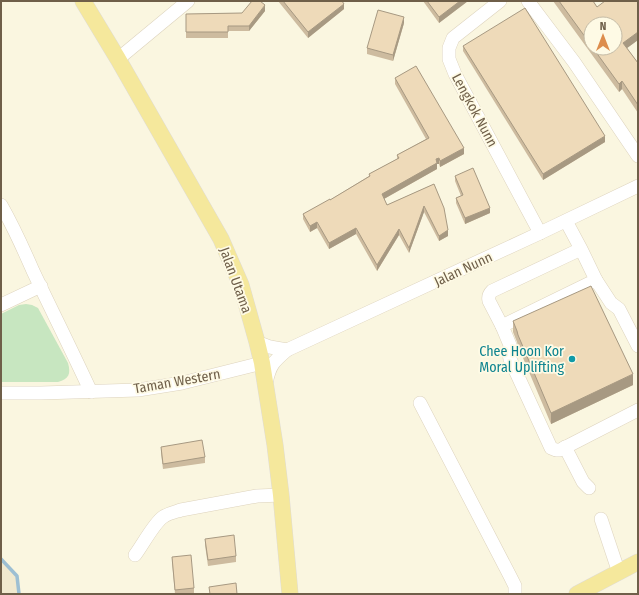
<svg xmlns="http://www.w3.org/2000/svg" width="639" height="595" font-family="'Fira Sans Condensed',sans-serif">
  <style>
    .residential { fill: #f1e9cf }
    .green { fill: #c7e6c0 }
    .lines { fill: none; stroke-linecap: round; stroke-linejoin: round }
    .stream { stroke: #9dbfd3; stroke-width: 3.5 }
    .minor-casing { stroke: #ddd3bd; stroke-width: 14 }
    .major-casing { stroke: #dfdcd7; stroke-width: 17 }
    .minor { stroke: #fff; stroke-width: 13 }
    .major { stroke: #f5e89c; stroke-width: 16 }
    .wall { fill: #cdbb9f; fill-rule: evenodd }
    .shaded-wall { fill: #a79982 }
    .building { fill: #eedab9; stroke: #a79982 }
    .culture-dot { fill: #0f9aa8; stroke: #fefae5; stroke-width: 1.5 }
    .labels { text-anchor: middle; stroke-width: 3.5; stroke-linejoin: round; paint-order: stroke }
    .street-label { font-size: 14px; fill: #6f5f49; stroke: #fefae5 }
    .culture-label { font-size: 14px; fill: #0d838f; stroke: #fefae5; text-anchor: end }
  </style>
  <rect width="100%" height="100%" fill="#faf6e0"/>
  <polygon class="residential" points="1,559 17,576 19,594 1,594"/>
  <path class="green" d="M26 304 32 305 38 308 68 363C71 374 69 379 58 382H1V314L19 305Z"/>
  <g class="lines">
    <polyline class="stream" points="1,559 17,576 19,594"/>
    <defs>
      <g id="minor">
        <polyline points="500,1 453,38 449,48 449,59 455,74 540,233"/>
        <polyline points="528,1 574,62 638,156"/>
        <polyline points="118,59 188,1"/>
        <path d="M1 205C13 226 23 248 33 271 52 311 72 351 91 392"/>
        <path d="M566 221 581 249 596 280 502 326 489 301C488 297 489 294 492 291L581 249"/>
        <polyline points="596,280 611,303 619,309 638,346"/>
        <polyline points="1,305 41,286"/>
        <polyline points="502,326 510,345 509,354 510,359 551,448 556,450 560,450 638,410"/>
        <polyline points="257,342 270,347 287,350"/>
        <path d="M266 383C270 365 273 362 287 350L540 233 638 186"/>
        <polyline points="1,393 41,393 138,390 182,383 262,363"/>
        <polyline points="420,403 510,576 515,586 515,594"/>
        <polyline points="565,447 583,482 589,488"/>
        <polyline points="601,519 619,573"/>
        <path d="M135 555C142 546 154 523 163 517 169 513 175 512 181 510L257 496 281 495"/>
      </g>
      <g id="major">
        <polyline points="83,1 118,59 221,239 241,285 257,342 262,363 275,445 281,495 290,594"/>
        <polyline points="577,594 638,562"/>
      </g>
    </defs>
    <use href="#minor" class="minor-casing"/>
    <use href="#major" class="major-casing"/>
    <use href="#minor" class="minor"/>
    <use href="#major" class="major"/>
  </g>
  <g class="wall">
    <polygon points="278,1 342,1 344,9 308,38"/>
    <polygon points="423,1 468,1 439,23"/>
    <path d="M553 1H593L597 7 638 1V40L627 48 638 63V113L622 89 619 92ZM591 24 615 48H591Z"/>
    <polygon points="265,11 249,31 228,31 228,38 186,38 186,14 242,13"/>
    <polygon points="404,23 393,61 367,54 367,48"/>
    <polygon points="463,46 605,142 543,180 463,51"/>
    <polygon points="395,78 464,154 440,167 439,164 437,164 437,169 384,199 387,205 434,184 448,236 439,241 424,212 409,253 399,235 377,271 356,234 329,249 317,228 310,232 303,219 303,214 330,200 369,176 369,174 397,159 397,155 426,139 395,84"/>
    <polygon points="455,176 490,213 465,224 456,203 456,198 461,196 455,181"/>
    <polygon points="513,321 633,385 551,424 518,346 517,342 513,332"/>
    <polygon points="161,447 205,457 205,463 163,469 161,453"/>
    <polygon points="205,539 236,556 236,562 208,566 205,545"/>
    <polygon points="172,557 194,588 194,594 175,594 172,562"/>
  </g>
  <g class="shaded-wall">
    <polygon points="460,1 468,1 439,23 439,17"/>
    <polygon points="344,4 344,9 308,38 308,32"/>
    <polygon points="265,5 265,11 249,31 249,26"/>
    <polygon points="404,17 404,23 393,61 393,55"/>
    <polygon points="638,32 638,40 623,51 623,43"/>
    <polygon points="622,81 622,89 619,92 619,84"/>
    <polygon points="605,136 605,142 543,180 543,174"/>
    <polygon points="464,148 464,154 440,167 440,161"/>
    <polygon points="439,158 439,164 437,164 437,169 382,200 382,194 436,159"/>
    <polygon points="424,206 424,212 409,253 409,248"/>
    <polygon points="490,208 490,213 465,224 465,218"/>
    <polygon points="317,222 317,228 310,232 310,226"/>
    <polygon points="356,228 356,234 329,249 329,243"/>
    <polygon points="399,229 399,235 377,271 377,265"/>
    <polygon points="448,230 448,236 439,241 439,236"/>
    <polygon points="633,374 633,385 551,424 551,413"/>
  </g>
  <g class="building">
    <polygon points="252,1 260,1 265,5 249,26 228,26 228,32 186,32 186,14 242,13"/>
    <polygon points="283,1 342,1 344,4 308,32"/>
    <polygon points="427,1 460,1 439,17"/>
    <polygon points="559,1 593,1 597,7 605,1 638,1 638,32 623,43 638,63 638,105 622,81 619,84 593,48 615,48 615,24 591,24 591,45"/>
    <polygon points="525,8 605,136 543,174 463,46"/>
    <polygon points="378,10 404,17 393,55 367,48"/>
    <polygon points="416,66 464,148 440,161 439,158 436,159 437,163 382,194 387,205 434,184 444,208 448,230 439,236 424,206 409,248 399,229 377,265 356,228 329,243 317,222 310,226 303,214 330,199 330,200 370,176 369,174 399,158 397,155 429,138 395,78"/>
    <polygon points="473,168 490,208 465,218 456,198 463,195 455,176"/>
    <polygon points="591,286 633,374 551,413 518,335 517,331 513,321"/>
    <polygon points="202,440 205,457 163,464 161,447"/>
    <polygon points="234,535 236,556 208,560 205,539"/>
    <polygon points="191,555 194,588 175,590 172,557"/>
    <polygon points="236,583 237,594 210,594 209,587"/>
  </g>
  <circle class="culture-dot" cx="572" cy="359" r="4"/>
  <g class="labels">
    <g class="street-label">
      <text transform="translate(475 110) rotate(62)" y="5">Lengkok Nunn</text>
      <text transform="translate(463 269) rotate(-25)" y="5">Jalan Nunn</text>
      <text transform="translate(236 280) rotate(70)" y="5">Jalan Utama</text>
      <text transform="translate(177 381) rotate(-10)" y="5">Taman Western</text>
    </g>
    <g class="culture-label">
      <text x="564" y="356">Chee Hoon Kor<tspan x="564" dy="16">Moral Uplifting</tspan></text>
    </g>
  </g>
  <rect width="639" height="595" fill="none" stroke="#6f5f49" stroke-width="4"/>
  <g transform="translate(603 36)"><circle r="19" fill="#fefae5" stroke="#c5bca7"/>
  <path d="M0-3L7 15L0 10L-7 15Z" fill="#dd8d4c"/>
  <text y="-6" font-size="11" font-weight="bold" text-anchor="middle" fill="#6f5f49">N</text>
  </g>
</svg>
